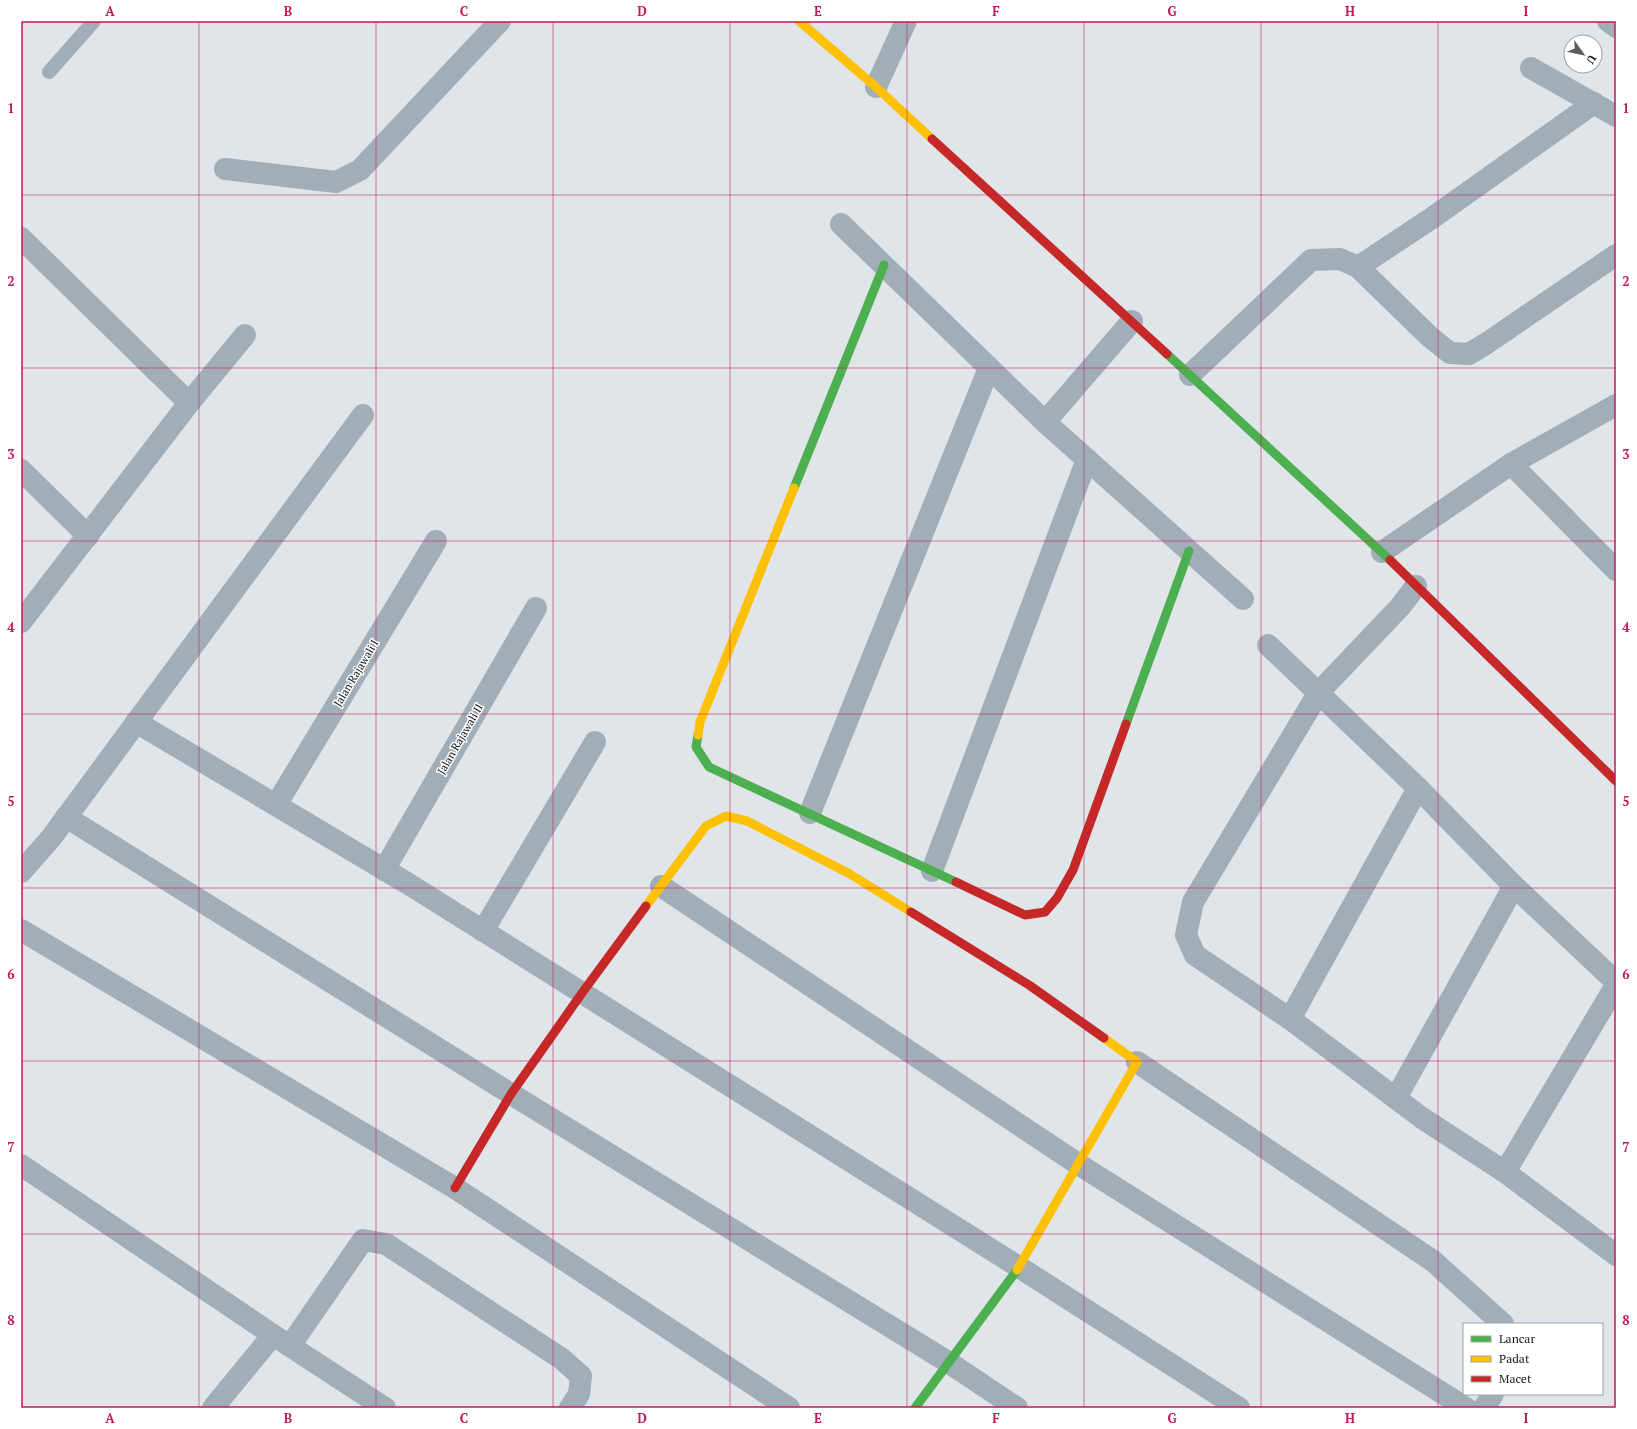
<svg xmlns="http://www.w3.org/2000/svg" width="1637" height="1429" font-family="'PT Serif',serif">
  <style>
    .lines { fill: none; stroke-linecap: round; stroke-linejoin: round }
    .lane { stroke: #a1aeb8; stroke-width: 14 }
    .street { stroke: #a1aeb8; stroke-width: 22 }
    .fast { stroke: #4caf50; stroke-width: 9 }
    .slow { stroke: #ffc107; stroke-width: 9 }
    .jam { stroke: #c62828; stroke-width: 9 }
    .grid { fill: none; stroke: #c2185b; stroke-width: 1; stroke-opacity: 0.55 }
    .labels { text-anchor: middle; stroke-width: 3; stroke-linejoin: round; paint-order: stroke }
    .street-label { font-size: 11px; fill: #121518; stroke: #fff }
    .neatline { fill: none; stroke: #c2185b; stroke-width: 1.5 }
    .grid-label { font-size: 13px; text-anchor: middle; font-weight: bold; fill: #c2185b }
  </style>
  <rect width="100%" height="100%" fill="#e0e5e9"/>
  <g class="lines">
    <polyline class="lane" points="49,72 94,21"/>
    <g class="street">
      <polyline points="1608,21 1616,27"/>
      <polyline points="1531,68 1616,116"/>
      <polyline points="876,87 906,21"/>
      <polyline points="225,169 336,182 360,170 500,21"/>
      <polyline points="841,224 1045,422 1243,599"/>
      <polyline points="21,238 189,403"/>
      <polyline points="1358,267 1432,218 1594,103"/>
      <polyline points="1190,375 1311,260 1340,259 1358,267 1430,337 1450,353 1469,354 1487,343 1616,255"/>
      <polyline points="1045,422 1132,321"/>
      <polyline points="1511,464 1616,570"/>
      <polyline points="21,470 88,536"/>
      <polyline points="1382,552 1511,464 1616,405"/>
      <polyline points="1416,586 1400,607 1319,692 1193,902 1186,935 1195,955 1290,1019 1422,1118 1505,1172 1616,1255"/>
      <polyline points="21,622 189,403 245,335"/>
      <polyline points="1268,645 1418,788 1514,886 1616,982"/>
      <polyline points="136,722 407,883 1019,1267 1239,1408"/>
      <polyline points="276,805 436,541"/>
      <polyline points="810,813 989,368"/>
      <polyline points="66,817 511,1094 948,1362 1017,1408"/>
      <polyline points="384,870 536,608"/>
      <polyline points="932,871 1087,459"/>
      <polyline points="21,872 51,838 363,415"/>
      <polyline points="661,886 1078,1164 1466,1408"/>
      <polyline points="21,930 455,1188 789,1408"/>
      <polyline points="483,931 595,742"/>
      <polyline points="1290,1019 1418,788"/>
      <polyline points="1137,1062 1433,1261 1503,1324"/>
      <polyline points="1396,1098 1514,886"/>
      <polyline points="21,1165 273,1335 385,1408"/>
      <polyline points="1505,1172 1616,985"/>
      <polyline points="290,1346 363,1240 386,1244 562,1359 581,1376 579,1394 570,1408"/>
      <polyline points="213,1408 273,1335"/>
      <polyline points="1484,1408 1493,1394"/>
    </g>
    <g class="fast">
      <polyline points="1167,354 1390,560"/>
      <polyline points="794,488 884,265"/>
      <polyline points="1126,724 1189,551"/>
      <polyline points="698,735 696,747 709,767 956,882"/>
      <polyline points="915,1408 1017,1270"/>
    </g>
    <g class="slow">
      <polyline points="799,21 876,87 932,139"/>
      <polyline points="698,735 700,722 794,488"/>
      <polyline points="646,906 706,826 726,816 747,821 850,874 911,912"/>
      <polyline points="1017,1270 1137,1062 1104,1038"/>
    </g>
    <g class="jam">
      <polyline points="932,139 1167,354"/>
      <polyline points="1390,560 1616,781"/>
      <polyline points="956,882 1025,915 1045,912 1057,898 1073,870 1126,724"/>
      <polyline points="911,912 1029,985 1104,1038"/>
      <polyline points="455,1188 511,1094 582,993 646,906"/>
    </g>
  </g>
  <path class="grid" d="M199 21V1408M376 21V1408M553 21V1408M730 21V1408M907 21V1408M1084 21V1408M1261 21V1408M1438 21V1408M21 195H1616M21 368H1616M21 541H1616M21 714H1616M21 888H1616M21 1061H1616M21 1234H1616"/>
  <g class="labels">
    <g class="street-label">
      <text transform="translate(356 673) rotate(-59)" y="4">Jalan Rajawali I</text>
      <text transform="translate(460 739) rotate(-60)" y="4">Jalan Rajawali II</text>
    </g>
  </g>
  <rect width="1637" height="1429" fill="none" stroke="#ffffff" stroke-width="44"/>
  <rect x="1463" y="1323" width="140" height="72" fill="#ffffff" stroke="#a0a1a3"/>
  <rect x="1471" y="1336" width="20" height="6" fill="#4caf50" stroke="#a0a1a3"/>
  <text x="1499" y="1343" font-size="12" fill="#121518">Lancar</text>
  <rect x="1471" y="1356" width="20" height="6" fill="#ffc107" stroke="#a0a1a3"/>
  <text x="1499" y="1363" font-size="12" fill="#121518">Padat</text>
  <rect x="1471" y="1376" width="20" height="6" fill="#c62828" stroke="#a0a1a3"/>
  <text x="1499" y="1383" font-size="12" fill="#121518">Macet</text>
  <g transform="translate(1583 54) rotate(123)"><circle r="19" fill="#ffffff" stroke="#a0a1a3"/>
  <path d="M0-3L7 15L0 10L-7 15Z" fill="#5a5e61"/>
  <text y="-6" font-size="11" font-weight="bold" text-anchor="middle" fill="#121518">U</text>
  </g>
  <rect x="22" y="22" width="1593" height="1385" class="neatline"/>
  <g class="grid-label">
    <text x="110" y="16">A</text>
    <text x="288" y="16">B</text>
    <text x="464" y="16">C</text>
    <text x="642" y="16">D</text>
    <text x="818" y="16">E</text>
    <text x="996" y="16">F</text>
    <text x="1172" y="16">G</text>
    <text x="1350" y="16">H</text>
    <text x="1526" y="16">I</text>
    <text x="11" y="113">1</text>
    <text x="1626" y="113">1</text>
    <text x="11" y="286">2</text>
    <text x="1626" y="286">2</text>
    <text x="11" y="459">3</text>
    <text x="1626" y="459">3</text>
    <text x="11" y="632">4</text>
    <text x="1626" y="632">4</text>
    <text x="11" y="806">5</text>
    <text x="1626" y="806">5</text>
    <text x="11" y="979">6</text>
    <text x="1626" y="979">6</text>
    <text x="11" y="1152">7</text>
    <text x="1626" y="1152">7</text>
    <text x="11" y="1325">8</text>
    <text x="1626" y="1325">8</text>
    <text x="110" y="1423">A</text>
    <text x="288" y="1423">B</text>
    <text x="464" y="1423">C</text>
    <text x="642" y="1423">D</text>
    <text x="818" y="1423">E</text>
    <text x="996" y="1423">F</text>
    <text x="1172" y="1423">G</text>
    <text x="1350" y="1423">H</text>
    <text x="1526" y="1423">I</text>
  </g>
</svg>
